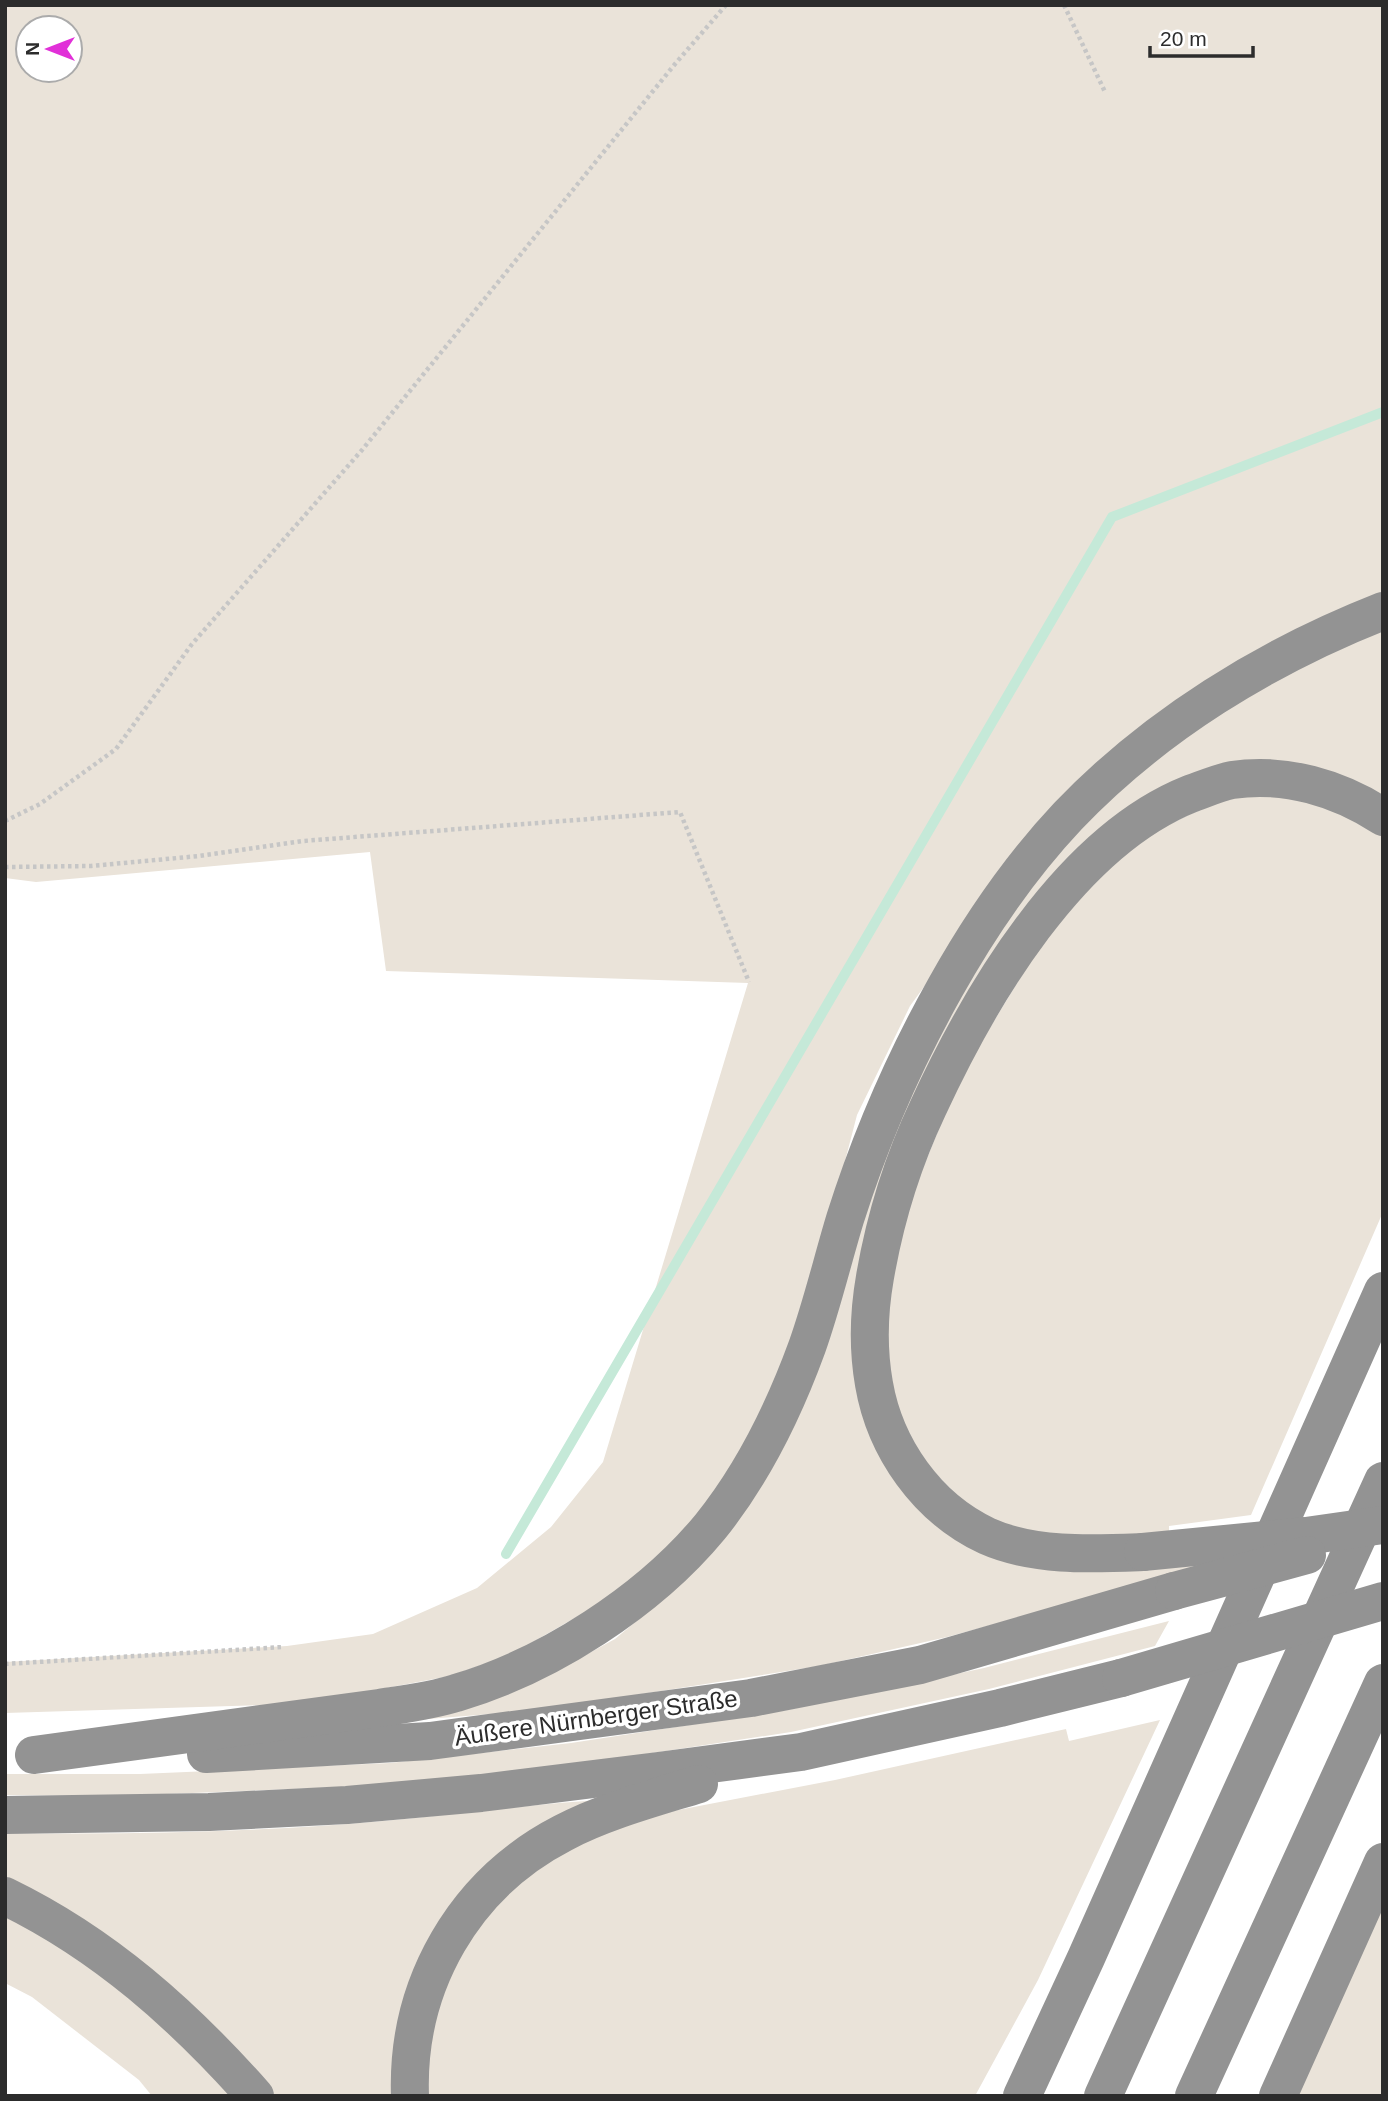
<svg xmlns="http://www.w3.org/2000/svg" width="1388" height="2101" font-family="Arial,sans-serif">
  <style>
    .green { fill: #eae3d9; fill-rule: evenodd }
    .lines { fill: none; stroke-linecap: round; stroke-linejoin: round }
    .stream { stroke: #c5e9d8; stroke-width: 10 }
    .path { stroke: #c6c6c6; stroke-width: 4.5; stroke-dasharray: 3.5 3.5; stroke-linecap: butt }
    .highway { stroke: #939393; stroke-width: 38 }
    .highway-bridge { stroke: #939393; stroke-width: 38 }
    .labels { text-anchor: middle; stroke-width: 7; stroke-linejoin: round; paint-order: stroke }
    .street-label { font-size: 24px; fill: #2c2c2c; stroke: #fff }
  </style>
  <rect width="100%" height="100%" fill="#fff"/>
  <g class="green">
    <path d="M5 5H1383V598L1034 836 910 1006 857 1115 845 1161 777 1385 712 1504 622 1591 510 1655 450 1676 301 1704 5 1713V1662L287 1646 373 1634 477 1588 551 1527 603 1462 748 983 386 971 370 852 36 882 5 878ZM28 28H70V70H28Z"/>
    <polygon points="1383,626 1383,800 1213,771 994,962 855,1362 968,1543 1234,1559 947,1637 819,1666 541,1710 364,1724 543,1678 615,1639 683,1582 945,1015 1029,886 1112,795 1211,714"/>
    <polygon points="1234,793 1309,797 1383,833 1383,1212 1251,1515 1169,1526 1169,1541 1034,1538 976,1515 906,1443 882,1350 901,1222 960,1077 1048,932 1129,844"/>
    <polygon points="1169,1621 1155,1646 989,1689 791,1732 574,1765 393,1785 115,1796 5,1795 5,1774 140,1774 390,1763 571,1743 787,1710 984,1668"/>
    <polygon points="1160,1720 1038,1980 975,2096 422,2096 428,2025 475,1924 545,1858 647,1816 835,1780 1066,1729 1069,1741"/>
    <path d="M617 1799 495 1862 397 2096H276L175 1995 5 1882V1833C131 1835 258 1832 383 1821 461 1814 538 1803 617 1799Z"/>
    <polygon points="1383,1892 1383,2096 1292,2096"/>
    <polygon points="5,1910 99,1967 237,2096 152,2096 139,2080 32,1997 5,1983"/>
  </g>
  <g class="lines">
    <polyline class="stream" points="506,1554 1112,517 1383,412"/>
    <g class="path">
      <polyline points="1064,5 1105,92"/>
      <polyline points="5,821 40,804 116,749 192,644 362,450 675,64 726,5"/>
      <polyline points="5,867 91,866 199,856 303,841 680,812 749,982"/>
      <polyline points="5,1664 283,1647"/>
    </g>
    <g class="highway">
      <path d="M1143 1552C1092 1554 1034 1557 987 1536 927 1508 885 1448 874 1384 868 1350 869 1311 875 1277 885 1219 903 1161 928 1108 980 995 1070 842 1190 794 1204 789 1218 783 1232 780 1285 772 1339 788 1383 817"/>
      <polyline points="206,1754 430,1741 751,1698 920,1665 1174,1591"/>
      <path d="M34 1755 379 1708C405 1704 431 1701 456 1693 548 1666 649 1601 710 1527 752 1475 784 1410 807 1347 822 1305 832 1262 845 1219 870 1140 904 1061 945 988 979 927 1020 867 1068 816 1155 725 1266 657 1383 611"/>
      <polyline points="5,1815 209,1812 347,1805 481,1793 658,1771 801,1752 1000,1708 1121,1678"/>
      <path d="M5 1896C104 1944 183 2015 255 2096"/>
      <path d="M410 2096C406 1985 464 1884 563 1833 605 1811 654 1798 699 1784"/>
      <polyline points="1022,2096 1086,1958 1383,1291"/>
      <polyline points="1103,2096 1383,1481"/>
      <polyline points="1194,2096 1383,1683"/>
      <polyline points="1278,2096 1383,1862"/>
    </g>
    <g class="highway-bridge">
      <polyline points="1143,1552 1306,1536 1383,1525"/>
      <polyline points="1174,1591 1307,1555"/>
      <polyline points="1121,1678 1383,1601"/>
    </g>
  </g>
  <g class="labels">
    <g class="street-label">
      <text transform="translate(596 1718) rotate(-8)" y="8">Äußere Nürnberger Straße</text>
    </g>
  </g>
  <rect width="1388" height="2101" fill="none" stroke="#2c2c2c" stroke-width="14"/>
  <g transform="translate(49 49) rotate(270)"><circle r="33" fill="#ffffff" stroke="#ababab" stroke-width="2"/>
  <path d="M0-5L12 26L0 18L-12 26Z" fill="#e130d8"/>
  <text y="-10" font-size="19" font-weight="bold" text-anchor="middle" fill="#2c2c2c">N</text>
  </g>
  <path d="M1150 46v10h103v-10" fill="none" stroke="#2c2c2c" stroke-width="3.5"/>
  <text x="1160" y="46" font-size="21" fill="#2c2c2c" stroke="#ffffff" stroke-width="5" paint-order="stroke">20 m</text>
</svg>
